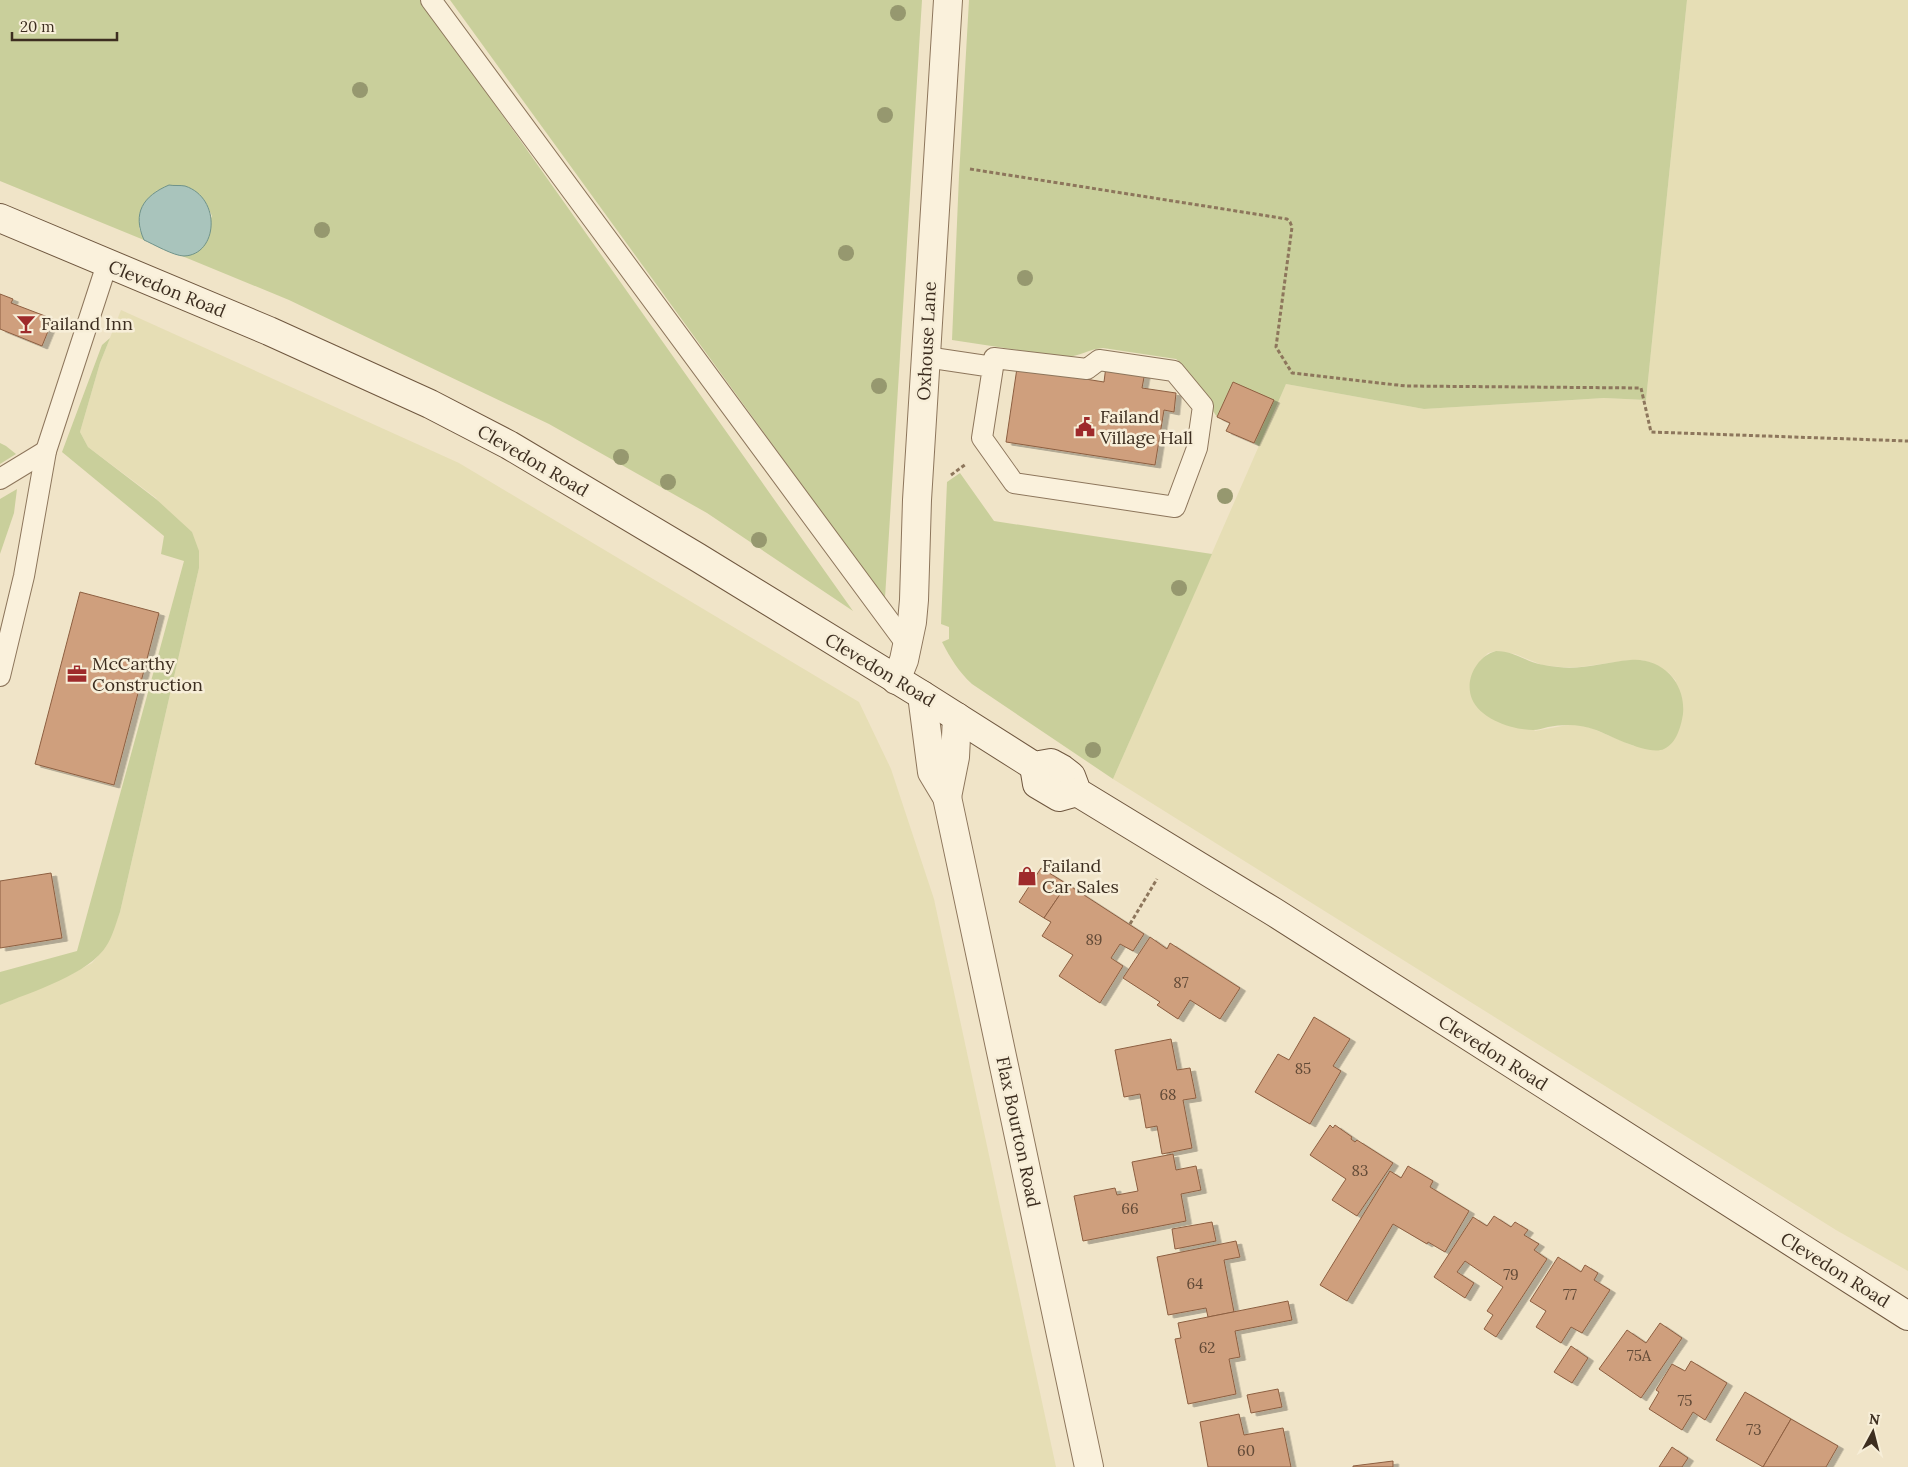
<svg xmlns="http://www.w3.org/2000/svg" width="1908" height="1467" font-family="Lora,serif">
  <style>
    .farmland { fill: #e6deb5; fill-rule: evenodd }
    .green { fill: #c9cf9b }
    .water { fill: #a9c4bc; stroke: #6f938a }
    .building { fill: #cf9f7d; stroke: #8d5f41; filter: url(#shadow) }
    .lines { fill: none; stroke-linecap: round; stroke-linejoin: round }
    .service-casing { stroke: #8d765c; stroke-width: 22 }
    .minor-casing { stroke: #8d765c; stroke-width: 30 }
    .secondary-casing { stroke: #6f573f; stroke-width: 30 }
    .path { stroke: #8d765c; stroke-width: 3; stroke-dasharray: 4 2.5; stroke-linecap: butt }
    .service { stroke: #faf1dc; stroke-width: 20 }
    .minor { stroke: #faf1dc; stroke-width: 28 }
    .secondary { stroke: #faf1dc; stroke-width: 28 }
    .tree { fill: #96986f }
    .labels { text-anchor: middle; stroke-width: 5; stroke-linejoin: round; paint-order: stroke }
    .number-label { font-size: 15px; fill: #624a37 }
    .street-label { font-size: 18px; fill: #3d2e20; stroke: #f7eed8 }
    .poi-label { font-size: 18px; fill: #3d2e20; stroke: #f7eed8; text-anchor: start }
  </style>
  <defs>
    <filter id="shadow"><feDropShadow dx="5.5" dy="3" stdDeviation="0" flood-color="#0004"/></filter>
  </defs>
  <rect width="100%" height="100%" fill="#f0e4c8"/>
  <g class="farmland">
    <path d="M1687 0H1908V1271L1836 1230 1113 779 1286 384 1424 409 1604 398 1646 400ZM1496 651 1515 654 1542 665 1560 667H1580L1631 660H1642L1654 664 1669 673 1676 681 1634 746 1591 728 1573 724 1535 731 1482 659 1488 653Z"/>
    <polygon points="121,310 459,463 859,702 891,769 934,899 1056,1467 0,1467 0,1005 68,976 92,963 107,945 120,912 199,568 156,498 88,447 80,432 100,363"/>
  </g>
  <g class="green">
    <path d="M0 0H421L853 611 707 513 549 424 289 300 182 256 195 253 212 216C201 188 183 180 156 191L139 228 144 240 0 181Z"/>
    <polygon points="450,0 922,0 885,598 884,598"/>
    <path d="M969 0H1687L1646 400 1604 398 1424 409 1286 384 1259 446 1254 443 1273 400 1233 382 1217 417 1180 362 1176 359 1103 348C1089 349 1078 357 1065 357L952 340 959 176Z"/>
    <path d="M110 338 100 363 80 432 88 447 156 499 192 532 199 551V568L120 912C116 923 113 935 107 945 90 974 31 992 0 1005V972L77 951 184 561 161 554 164 536 62 452 102 345Z"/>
    <polygon points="0,443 6,446 16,454 0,464"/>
    <path d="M960 473 994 521 1212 554 1113 779 972 684C958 671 951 659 942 642L949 639V627L941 624 947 482Z"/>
    <polygon points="17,489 14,513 0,554 0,499"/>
    <path d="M1496 651C1508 651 1515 655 1525 659 1535 664 1547 666 1558 667 1582 670 1606 662 1630 660 1661 657 1686 682 1683 714 1681 726 1677 743 1664 749 1649 756 1611 736 1596 730 1580 724 1564 724 1548 727 1543 728 1538 730 1533 730 1513 730 1480 719 1472 699 1464 680 1477 656 1496 651Z"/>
  </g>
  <path class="water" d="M169 185C174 186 180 185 185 186 222 198 218 255 184 256 174 256 153 244 144 240 132 213 143 196 169 185Z"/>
  <g class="building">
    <polygon points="0,294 13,299 11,303 53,319 42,346 0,329"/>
    <polygon points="1106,366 1145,372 1142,388 1176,393 1174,412 1164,410 1155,465 1006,442 1017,368 1104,382"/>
    <polygon points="1233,382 1274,400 1254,443 1226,431 1230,423 1217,417"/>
    <polygon points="80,592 159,613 114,785 35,764"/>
    <polygon points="1041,868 1067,884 1044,918 1019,902"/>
    <polygon points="51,873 62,938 0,948 0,881"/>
    <polygon points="1067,884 1144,934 1133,951 1120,944 1111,958 1123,966 1100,1003 1059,976 1073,955 1042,936 1051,922 1044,918"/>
    <polygon points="1150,937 1167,949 1170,943 1240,988 1220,1019 1190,1000 1178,1019 1157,1005 1160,1002 1123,978"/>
    <polygon points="1314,1017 1350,1039 1333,1066 1341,1071 1310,1124 1255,1092 1278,1054 1289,1060"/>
    <polygon points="1171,1039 1177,1070 1190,1068 1196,1098 1183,1100 1192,1148 1162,1154 1157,1126 1146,1128 1140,1094 1124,1097 1115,1050"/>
    <polygon points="1330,1125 1333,1128 1335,1125 1352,1137 1351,1139 1355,1142 1357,1140 1393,1163 1357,1216 1332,1200 1346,1179 1310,1155"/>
    <polygon points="1173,1154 1176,1170 1196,1166 1201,1190 1181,1194 1186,1221 1083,1241 1074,1196 1115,1188 1117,1195 1138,1191 1132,1162"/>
    <polygon points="1408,1166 1433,1181 1430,1187 1469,1211 1445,1252 1428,1242 1427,1244 1393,1224 1347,1301 1320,1285 1390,1171 1401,1178"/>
    <polygon points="1494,1216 1511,1227 1515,1222 1528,1230 1524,1235 1539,1244 1534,1250 1547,1259 1496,1337 1484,1329 1493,1315 1487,1311 1503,1287 1465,1261 1457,1272 1474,1283 1465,1298 1434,1277 1473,1217 1487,1226"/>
    <polygon points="1212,1222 1216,1241 1175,1249 1172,1229"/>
    <polygon points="1236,1241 1240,1257 1224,1260 1234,1312 1208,1317 1206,1308 1168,1315 1157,1257"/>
    <polygon points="1558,1257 1581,1272 1585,1265 1598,1273 1594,1280 1610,1290 1582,1333 1571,1327 1561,1343 1536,1327 1546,1311 1530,1301"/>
    <polygon points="1288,1301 1292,1320 1235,1331 1240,1357 1229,1359 1236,1394 1188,1404 1175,1339 1181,1338 1178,1323"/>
    <polygon points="1660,1323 1682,1338 1641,1398 1599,1369 1627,1330 1646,1343"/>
    <polygon points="1571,1346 1588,1358 1572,1383 1554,1372"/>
    <polygon points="1691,1361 1727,1383 1705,1420 1693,1412 1682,1430 1649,1409 1659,1392 1656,1390 1672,1364 1685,1371"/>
    <polygon points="1278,1389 1282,1407 1251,1413 1247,1395"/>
    <polygon points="1745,1392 1791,1419 1763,1467 1716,1440"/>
    <polygon points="1239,1414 1244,1435 1283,1428 1291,1467 1208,1467 1200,1422"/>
    <polygon points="1791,1419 1838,1446 1826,1467 1763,1467"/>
    <polygon points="1672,1447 1688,1458 1682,1467 1659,1467"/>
    <polygon points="1393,1461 1393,1467 1353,1467 1353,1466"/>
  </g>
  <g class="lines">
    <defs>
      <g id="service">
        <polyline points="431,0 907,645"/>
        <polyline points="926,357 993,367 982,438 1014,483 1175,507 1197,448 1203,406 1174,371 1099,360 1087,369 994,358 993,367"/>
        <polyline points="0,479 46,451"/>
        <polyline points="0,676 24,576 46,451 107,264"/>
      </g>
      <g id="minor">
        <polyline points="896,680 904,660 912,622 914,600 917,500 948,0"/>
        <polyline points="922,695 932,772 947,797 1089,1467"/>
        <polyline points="947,797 955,757 957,717"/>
      </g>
      <g id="secondary">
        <polyline points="0,218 269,331 430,404 509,445 697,557 922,695 1034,766 1051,763 1062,769 1071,776 1077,792 1274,912 1908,1316"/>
        <polyline points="1034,766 1037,784 1059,797 1077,792"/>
      </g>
    </defs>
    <use href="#service" class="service-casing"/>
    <use href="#minor" class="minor-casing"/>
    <use href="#secondary" class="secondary-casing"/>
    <g class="path">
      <polyline points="970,169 1287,219 1290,222 1292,227 1276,347 1292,373 1406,386 1641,388 1651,432 1908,441"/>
      <polyline points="951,475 966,464"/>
      <polyline points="1130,924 1157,879"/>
    </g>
    <use href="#service" class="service"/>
    <use href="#minor" class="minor"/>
    <use href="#secondary" class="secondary"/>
  </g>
  <g class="tree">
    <circle cx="898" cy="13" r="8"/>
    <circle cx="360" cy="90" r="8"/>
    <circle cx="885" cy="115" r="8"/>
    <circle cx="322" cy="230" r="8"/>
    <circle cx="846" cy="253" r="8"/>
    <circle cx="1025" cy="278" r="8"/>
    <circle cx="879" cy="386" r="8"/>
    <circle cx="621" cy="457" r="8"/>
    <circle cx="668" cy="482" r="8"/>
    <circle cx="1225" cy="496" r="8"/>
    <circle cx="759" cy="540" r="8"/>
    <circle cx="1179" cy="588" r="8"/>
    <circle cx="1093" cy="750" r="8"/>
  </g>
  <defs>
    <symbol id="bar-bare" viewBox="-9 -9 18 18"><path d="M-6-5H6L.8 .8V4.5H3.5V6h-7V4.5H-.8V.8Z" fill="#9e2a2b" stroke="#f7eed8" stroke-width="2.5" paint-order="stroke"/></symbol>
    <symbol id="civic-bare" viewBox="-9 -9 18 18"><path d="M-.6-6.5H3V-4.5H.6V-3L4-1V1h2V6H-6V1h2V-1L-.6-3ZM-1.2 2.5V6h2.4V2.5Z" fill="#9e2a2b" stroke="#f7eed8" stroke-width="2.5" paint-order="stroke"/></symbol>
    <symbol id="office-bare" viewBox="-9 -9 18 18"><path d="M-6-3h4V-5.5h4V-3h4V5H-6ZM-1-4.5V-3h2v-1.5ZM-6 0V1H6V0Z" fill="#9e2a2b" stroke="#f7eed8" stroke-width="2.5" paint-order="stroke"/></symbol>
    <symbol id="shop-bare" viewBox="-9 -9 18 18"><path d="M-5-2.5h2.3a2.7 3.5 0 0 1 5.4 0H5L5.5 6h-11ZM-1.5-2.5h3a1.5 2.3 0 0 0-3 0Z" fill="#9e2a2b" stroke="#f7eed8" stroke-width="2.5" paint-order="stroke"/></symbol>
  </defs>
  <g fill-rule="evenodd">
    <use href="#bar-bare" x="12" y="310" width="28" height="28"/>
    <use href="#civic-bare" x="1071" y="413" width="28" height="28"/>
    <use href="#office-bare" x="63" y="660" width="28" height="28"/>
    <use href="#shop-bare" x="1013" y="862" width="28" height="28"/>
  </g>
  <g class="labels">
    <g class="number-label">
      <text x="1094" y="945">89</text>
      <text x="1181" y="988">87</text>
      <text x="1303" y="1074">85</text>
      <text x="1168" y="1100">68</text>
      <text x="1360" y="1176">83</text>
      <text x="1130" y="1214">66</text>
      <text x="1511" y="1280">79</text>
      <text x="1195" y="1289">64</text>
      <text x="1570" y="1300">77</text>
      <text x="1207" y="1353">62</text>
      <text x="1639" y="1361">75A</text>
      <text x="1685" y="1406">75</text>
      <text x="1754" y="1435">73</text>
      <text x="1246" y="1456">60</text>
    </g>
    <g class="street-label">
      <text transform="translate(167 289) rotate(22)" y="6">Clevedon Road</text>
      <text transform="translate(927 341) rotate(-87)" y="6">Oxhouse Lane</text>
      <text transform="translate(533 461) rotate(30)" y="6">Clevedon Road</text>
      <text transform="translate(880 670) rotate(31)" y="6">Clevedon Road</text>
      <text transform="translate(1493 1053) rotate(32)" y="6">Clevedon Road</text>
      <text transform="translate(1018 1132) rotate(78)" y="6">Flax Bourton Road</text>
      <text transform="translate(1835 1270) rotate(32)" y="6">Clevedon Road</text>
    </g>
    <g class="poi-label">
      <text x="41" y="330">Failand Inn</text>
      <text x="1100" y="423">Failand<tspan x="1100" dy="21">Village Hall</tspan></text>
      <text x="92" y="670">McCarthy<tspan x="92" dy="21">Construction</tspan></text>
      <text x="1042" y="872">Failand<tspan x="1042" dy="21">Car Sales</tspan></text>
    </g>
  </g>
  <g transform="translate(1873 1432) rotate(7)" stroke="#f7eed8" stroke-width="4" paint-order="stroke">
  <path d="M0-4L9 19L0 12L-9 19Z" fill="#3d2e20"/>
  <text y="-8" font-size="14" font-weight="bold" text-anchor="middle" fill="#3d2e20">N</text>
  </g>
  <path d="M12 32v8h105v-8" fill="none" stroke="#3d2e20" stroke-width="2.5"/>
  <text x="20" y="32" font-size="15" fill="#3d2e20" stroke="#f7eed8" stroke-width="4" paint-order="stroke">20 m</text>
</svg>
